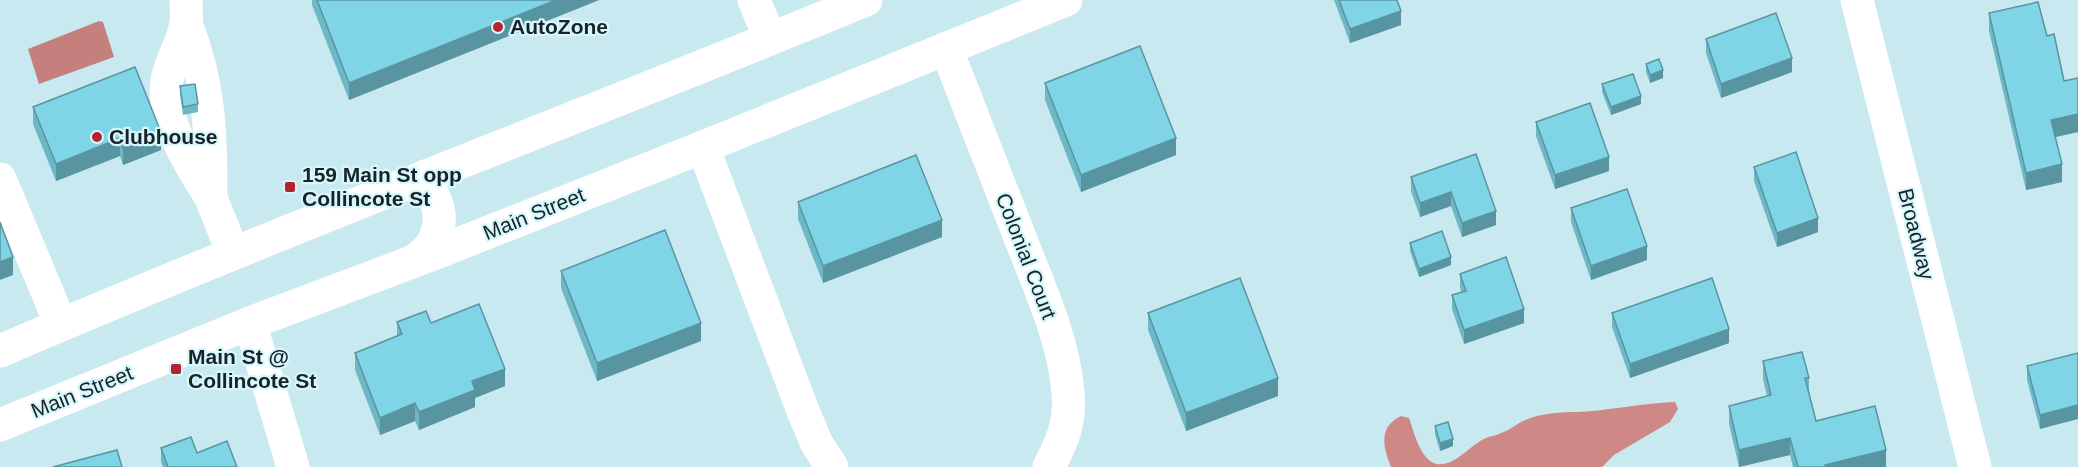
<svg xmlns="http://www.w3.org/2000/svg" width="2078" height="467" font-family="Arial,sans-serif">
  <style>
    .forest { fill: #ce8885 }
    .water { fill: #c5807d }
    .lines { fill: none; stroke-linecap: round; stroke-linejoin: round }
    .minor { stroke: #fff; stroke-width: 33 }
    .major { stroke: #fff; stroke-width: 33 }
    .wall { fill: #6db7c6 }
    .shaded-wall { fill: #5995a1 }
    .building { fill: #7fd5e6; stroke: #5995a1; stroke-width: 1.5 }
    .poi-dot { fill: #b42330; stroke: #d6f7fd; stroke-width: 2 }
    .labels { text-anchor: middle; stroke-width: 4.5; stroke-linejoin: round; paint-order: stroke }
    .poi-label { font-size: 21px; font-weight: bold; fill: #172325; stroke: #d6f7fd; text-anchor: start }
    .street-label { font-size: 21px; fill: #172325; stroke: #d6f7fd }
  </style>
  <rect width="100%" height="100%" fill="#c9e9f0"/>
  <path class="forest" d="M1675 402 1678 409 1670 422 1614 455 1602 467H1391C1383 447 1378 427 1401 416L1409 418C1414 432 1420 459 1436 464 1455 467 1469 446 1484 439 1489 436 1496 436 1501 433 1508 431 1514 426 1521 422 1547 409 1574 414 1602 410 1626 407 1650 403 1675 402Z"/>
  <polygon class="water" points="99,21 103,22 114,57 39,84 28,49"/>
  <g class="lines">
    <g class="minor">
      <path d="M186 0C186 8 187 16 186 23 183 43 170 61 167 81 161 122 191 165 211 198 211 134 210 84 186 24"/>
      <polyline points="754,0 770,39"/>
      <path d="M946 48C971 112 996 176 1021 240 1040 289 1064 340 1068 393 1071 422 1062 442 1049 467"/>
      <polyline points="703,147 803,411 817,444 832,467"/>
      <polyline points="0,179 61,325"/>
      <polyline points="211,198 233,253"/>
      <polyline points="250,323 293,467"/>
    </g>
    <g class="major">
      <polyline points="1857,0 1975,467"/>
      <path d="M413 261C432 251 443 230 438 208 435 197 429 186 425 176"/>
      <path d="M0 351C286 228 578 118 866 0"/>
      <polyline points="0,425 250,323 441,251 703,147 1066,0"/>
    </g>
  </g>
  <g class="wall">
    <polygon points="312,0 599,0 349,100 312,5"/>
    <polygon points="1334,0 1397,0 1401,25 1350,43"/>
    <polygon points="1989,13 2047,36 2064,81 2078,132 2055,137 2062,182 2026,190 1989,31"/>
    <polygon points="1706,39 1792,72 1721,98 1706,53"/>
    <polygon points="1646,64 1663,78 1650,83 1646,72"/>
    <polygon points="1045,83 1176,155 1081,192 1045,100"/>
    <polygon points="1602,84 1641,104 1611,115 1602,92"/>
    <polygon points="180,86 198,104 198,112 183,115 180,94"/>
    <polygon points="33,107 161,150 123,165 120,156 56,181 33,124"/>
    <polygon points="1536,122 1609,171 1555,189 1536,136"/>
    <polygon points="1476,154 1496,225 1462,237 1451,206 1420,217 1411,191 1411,177"/>
    <polygon points="1754,167 1818,232 1777,247 1754,181"/>
    <polygon points="798,202 942,237 823,283 798,219"/>
    <polygon points="1571,208 1647,260 1591,280 1571,222"/>
    <polygon points="1410,243 1451,265 1419,277 1410,251"/>
    <polygon points="561,271 701,341 597,381 561,288"/>
    <polygon points="1460,274 1524,323 1464,344 1452,309 1452,295 1461,292 1460,287"/>
    <polygon points="1148,313 1278,396 1186,431 1148,330"/>
    <polygon points="1612,313 1729,343 1630,378 1612,327"/>
    <polygon points="397,322 431,323 505,386 475,398 475,407 419,430 415,421 380,435 355,370 355,353 397,336"/>
    <polygon points="2078,353 2040,429 2027,380 2027,366"/>
    <polygon points="1763,361 1809,378 1809,391 1816,421 1886,467 1793,467 1790,455 1739,467 1729,424 1729,406 1767,396 1763,379"/>
    <polygon points="1435,426 1453,446 1440,451 1435,434"/>
    <polygon points="161,448 197,453 237,467 163,467 161,462"/>
  </g>
  <g class="shaded-wall">
    <polygon points="556,0 599,0 349,100 349,83"/>
    <polygon points="1401,11 1401,25 1350,43 1350,29"/>
    <polygon points="1792,58 1792,72 1721,98 1721,84"/>
    <polygon points="1663,70 1663,78 1650,83 1650,75"/>
    <polygon points="1641,96 1641,104 1611,115 1611,107"/>
    <polygon points="2078,114 2078,132 2051,138 2051,120"/>
    <polygon points="161,132 161,150 123,165 123,148"/>
    <polygon points="120,138 120,156 56,181 56,164"/>
    <polygon points="1176,138 1176,155 1081,192 1081,175"/>
    <polygon points="1609,157 1609,171 1555,189 1555,175"/>
    <polygon points="2062,164 2062,182 2026,190 2026,173"/>
    <polygon points="1451,192 1451,206 1420,217 1420,203"/>
    <polygon points="1496,211 1496,225 1462,237 1462,223"/>
    <polygon points="1818,218 1818,232 1777,247 1777,233"/>
    <polygon points="942,220 942,237 823,283 823,266"/>
    <polygon points="1647,246 1647,260 1591,280 1591,266"/>
    <polygon points="13,257 13,275 0,280 0,262"/>
    <polygon points="1451,257 1451,265 1419,277 1419,269"/>
    <polygon points="1524,309 1524,323 1464,344 1464,330"/>
    <polygon points="701,323 701,341 597,381 597,363"/>
    <polygon points="1729,329 1729,343 1630,378 1630,364"/>
    <polygon points="505,369 505,386 475,398 475,407 419,430 419,412 472,381"/>
    <polygon points="1278,378 1278,396 1186,431 1186,413"/>
    <polygon points="415,403 415,421 380,435 380,418"/>
    <polygon points="2078,405 2078,419 2040,429 2040,415"/>
    <polygon points="1790,438 1790,455 1739,467 1739,450"/>
    <polygon points="1453,439 1453,446 1440,451 1440,443"/>
    <polygon points="1886,450 1886,467 1825,467 1825,465"/>
  </g>
  <g class="building">
    <polygon points="317,0 556,0 349,83"/>
    <polygon points="1339,0 1397,0 1401,11 1350,29"/>
    <polygon points="2038,2 2047,36 2054,34 2064,81 2078,78 2078,114 2051,120 2062,164 2026,173 1989,13"/>
    <polygon points="1776,13 1792,58 1721,84 1706,39"/>
    <polygon points="1140,46 1176,138 1081,175 1045,83"/>
    <polygon points="1659,59 1663,70 1650,75 1646,64"/>
    <polygon points="135,67 161,132 123,148 120,138 56,164 33,107"/>
    <polygon points="1633,74 1641,96 1611,107 1602,84"/>
    <polygon points="195,84 198,104 183,107 180,86"/>
    <polygon points="1590,103 1609,157 1555,175 1536,122"/>
    <polygon points="1796,152 1818,218 1777,233 1754,167"/>
    <polygon points="1476,154 1496,211 1462,223 1451,192 1420,203 1411,177"/>
    <polygon points="916,155 942,220 823,266 798,202"/>
    <polygon points="1627,189 1647,246 1591,266 1571,208"/>
    <polygon points="0,222 13,257 0,262"/>
    <polygon points="665,230 701,323 597,363 561,271"/>
    <polygon points="1442,231 1451,257 1419,269 1410,243"/>
    <polygon points="1506,257 1524,309 1464,330 1452,295 1466,291 1460,274"/>
    <polygon points="1240,278 1278,378 1186,413 1148,313"/>
    <polygon points="1712,278 1729,329 1630,364 1612,313"/>
    <polygon points="479,304 505,369 472,381 475,390 419,412 415,403 380,418 355,353 402,334 397,322 426,311 431,323"/>
    <polygon points="1802,352 1809,378 1805,378 1816,421 1875,406 1886,450 1825,465 1826,467 1798,467 1790,438 1739,450 1729,406 1771,395 1763,361"/>
    <polygon points="2078,353 2078,405 2040,415 2027,366"/>
    <polygon points="1448,422 1453,439 1440,443 1435,426"/>
    <polygon points="191,437 197,453 227,441 237,467 168,467 161,448"/>
    <polygon points="117,450 122,467 53,467"/>
  </g>
  <g class="poi-dot">
    <circle cx="498" cy="27" r="6"/>
    <circle cx="97" cy="137" r="6"/>
    <rect x="284" y="181" width="12" height="12" rx="3"/>
    <rect x="170" y="363" width="12" height="12" rx="3"/>
  </g>
  <g class="labels">
    <g class="poi-label">
      <text x="510" y="34">AutoZone</text>
      <text x="109" y="144">Clubhouse</text>
      <text x="302" y="182">159 Main St opp<tspan x="302" dy="24">Collincote St</tspan></text>
      <text x="188" y="364">Main St @<tspan x="188" dy="24">Collincote St</tspan></text>
    </g>
    <g class="street-label">
      <text transform="translate(534 214) rotate(-22)" y="7">Main Street</text>
      <text transform="translate(1916 234) rotate(76)" y="7">Broadway</text>
      <text transform="translate(1026 256) rotate(69)" y="7">Colonial Court</text>
      <text transform="translate(82 392) rotate(-22)" y="7">Main Street</text>
    </g>
  </g>
</svg>
